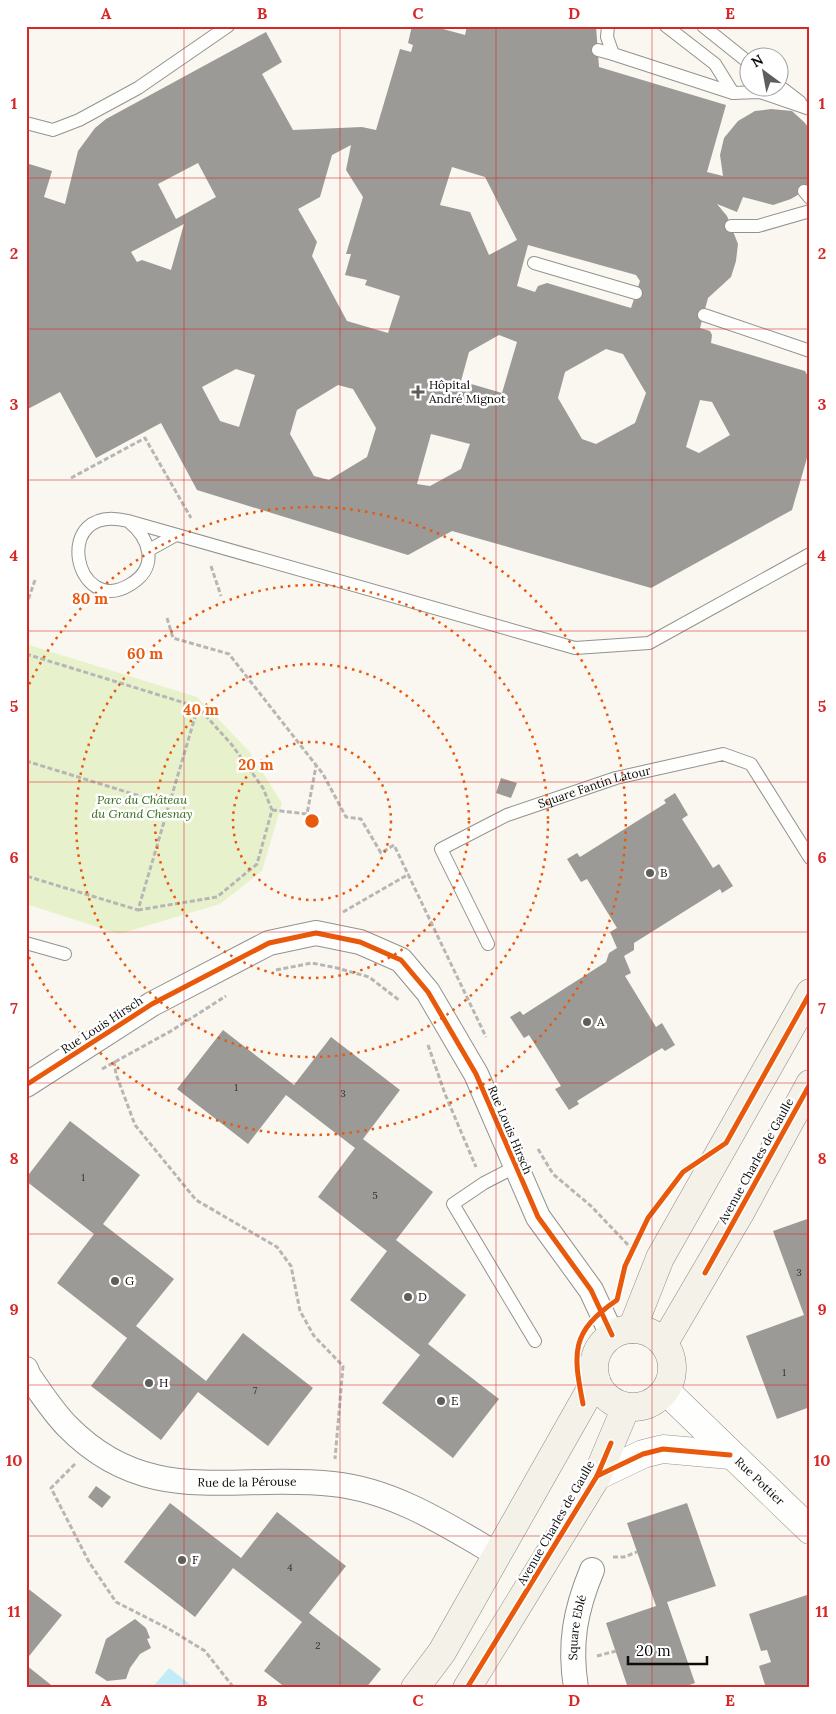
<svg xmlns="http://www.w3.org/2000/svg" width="836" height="1714" font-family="Lora,serif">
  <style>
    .green { fill: #e7f2cd }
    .water { fill: #c1ecf8 }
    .building { fill: #9c9a96; fill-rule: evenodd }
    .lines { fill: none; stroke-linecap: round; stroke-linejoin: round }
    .service-casing { stroke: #93928f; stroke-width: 14 }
    .minor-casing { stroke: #93928f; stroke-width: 26 }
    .tertiary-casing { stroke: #93928f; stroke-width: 29 }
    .secondary-casing { stroke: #8a8885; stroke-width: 29 }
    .path { stroke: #b7b6b5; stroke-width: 3; stroke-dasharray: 5 2.5; stroke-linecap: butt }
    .service { stroke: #fefefd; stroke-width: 12 }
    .minor { stroke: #fefefd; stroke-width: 24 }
    .tertiary { stroke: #fefefd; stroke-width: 28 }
    .secondary { stroke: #f4f1e8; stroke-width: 28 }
    .cycleway-casing { stroke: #fff; stroke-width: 8 }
    .cycleway { stroke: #e8590c; stroke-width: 5 }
    .grid { fill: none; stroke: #d62828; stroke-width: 1; stroke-opacity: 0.55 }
    .ring { fill: none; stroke: #e8590c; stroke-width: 2.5; stroke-dasharray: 2.5 5 }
    .poi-dot { fill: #5f5e5c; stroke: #fff; stroke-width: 2 }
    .labels { text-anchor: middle; stroke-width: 5; stroke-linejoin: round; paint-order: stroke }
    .number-label { font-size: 10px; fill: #30302e }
    .poi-label { font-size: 12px; fill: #0c0c0c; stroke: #fff; text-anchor: start }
    .street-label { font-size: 12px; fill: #0c0c0c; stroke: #fff }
    .park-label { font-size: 12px; font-style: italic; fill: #326916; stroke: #fff }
    .centre { fill: #e8590c; stroke: #fff; stroke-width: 2.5 }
    .ring-label { font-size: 15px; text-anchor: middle; font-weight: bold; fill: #e8590c; stroke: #fff; stroke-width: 5; stroke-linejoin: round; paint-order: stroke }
    .neatline { fill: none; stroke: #d62828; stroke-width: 2 }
    .grid-label { font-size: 16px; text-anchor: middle; font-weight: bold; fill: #d62828 }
  </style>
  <rect width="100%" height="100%" fill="#faf7f0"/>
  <polygon class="green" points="26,644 197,697 249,751 282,803 262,871 220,904 119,934 26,904"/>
  <polygon class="water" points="169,1668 195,1688 152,1688"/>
  <g class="building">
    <path d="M412 26H432L465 35 467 26H596L599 67 726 105 707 172 723 176 720 155 724 138 738 121 755 111 771 109 792 111 804 122 810 129V182L804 191 791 199 773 205 743 197 737 212 717 204 727 216 738 244 736 261 731 277 708 298 700 328 710 331 712 335 711 343 805 371 810 380V456L807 458 792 510 651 588 452 531 408 555 197 490 161 423 96 458 60 392 26 410V163L52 171 44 197 65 204 78 151 95 128 106 119 266 32 282 62 262 74 293 130 362 127 376 130 400 49 411 52 413 45 408 43ZM351 145 346 170 363 197 346 254H351L345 275 367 280 365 285 400 296 388 333 347 321 312 256 317 242 298 209 320 197 332 155ZM198 163 216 197 176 219 158 184ZM452 167 485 177 517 240 489 255 470 212 440 205ZM184 224 171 270 142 260 137 262 131 252ZM528 245 636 275 640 281 631 308 547 283 538 286 535 292 517 286ZM499 335 517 342 502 393 461 381 469 352ZM606 349 623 354 646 393 635 423 596 444 582 439 558 398 565 372ZM236 369 255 375 239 427 220 421 202 387ZM338 385 353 389 376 428 367 457 329 480 314 476 290 434 297 410ZM700 400 712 402 730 435 699 453 686 447ZM431 434 470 444 461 469 430 486 417 484Z"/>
    <polygon points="501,778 517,783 511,798 496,793"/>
    <polygon points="675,793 688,815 682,819 713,868 719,864 733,886 722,893 720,889 634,943 634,950 624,956 631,973 625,976 656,1027 662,1023 675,1045 665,1051 662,1048 577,1101 579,1104 569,1110 555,1089 561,1086 529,1035 524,1038 510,1017 520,1011 523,1015 606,962 609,953 617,948 610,932 617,928 587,879 581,882 567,859 577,853 580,857 666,803 664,800"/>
    <polygon points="223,1030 294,1085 331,1037 400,1090 363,1139 433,1192 396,1240 466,1295 428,1344 499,1399 453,1458 382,1403 420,1355 350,1300 387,1251 318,1197 355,1148 286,1095 248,1144 177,1089"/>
    <polygon points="70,1121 140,1175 103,1224 174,1279 136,1326 206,1381 243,1333 313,1388 268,1446 198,1392 161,1440 91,1386 127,1338 57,1283 94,1234 26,1181 26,1178"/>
    <polygon points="810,1218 810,1407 777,1419 746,1336 804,1315 773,1231"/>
    <polygon points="96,1486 111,1497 102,1508 88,1497"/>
    <polygon points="170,1503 241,1558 277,1512 346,1566 309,1613 381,1669 366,1688 286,1688 264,1671 302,1622 233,1568 195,1617 124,1562"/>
    <polygon points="687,1503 716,1586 667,1602 695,1683 681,1688 628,1688 606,1623 656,1606 627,1523"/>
    <polygon points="26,1587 62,1615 26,1660"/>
    <polygon points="810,1594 810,1688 766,1688 759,1666 771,1662 767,1650 761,1651 749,1614"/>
    <polygon points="135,1619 146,1628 150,1638 147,1639 151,1648 140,1654 130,1668 126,1679 107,1681 95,1673 106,1639"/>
    <polygon points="26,1665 55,1688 26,1688"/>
  </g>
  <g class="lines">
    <defs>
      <g id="service">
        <polyline points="608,26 607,37 613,54 733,93 760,92 810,109"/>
        <polyline points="666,26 715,64 733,93"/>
        <polyline points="703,26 748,62"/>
        <polyline points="598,50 613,54"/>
        <polyline points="778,85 800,102"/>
        <polyline points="26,123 53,130 79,120 138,88 228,26"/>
        <polyline points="804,191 810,198"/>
        <polyline points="731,226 758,226 810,211"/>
        <polyline points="534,263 636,293"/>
        <polyline points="704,315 810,351"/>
        <path d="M128 521C150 538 159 567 131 584 74 620 50 501 128 521L575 648 649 643 810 554"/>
        <polyline points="149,550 176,535"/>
        <polyline points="26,943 65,954"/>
        <path id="s1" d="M488 944 441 849 507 815 616 778 723 754 751 764 810 858"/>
        <polyline points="515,1167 484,1183 453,1204 535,1341"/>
      </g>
      <g id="minor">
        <polyline points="26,1085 152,1004 269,943 316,933 360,942 401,960 428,992 476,1074 538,1217 591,1290 612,1335"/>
        <path id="s2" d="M26 1369 29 1376C41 1393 53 1412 68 1427 149 1509 233 1473 333 1484 393 1490 447 1525 498 1555"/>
        <path id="s3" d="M576 1688C569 1644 575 1611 592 1570"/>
      </g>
      <g id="tertiary">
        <path id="s4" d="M666 1391 810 1530"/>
        <polyline points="597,1476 643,1454 663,1449 730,1455"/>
      </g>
      <g id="secondary">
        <circle cx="633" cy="1368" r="39"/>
        <polyline points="632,1329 660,1258 810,993"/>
        <polyline points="664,1343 740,1213 810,1084"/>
        <polyline points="415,1688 442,1652 596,1380"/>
        <polyline points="467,1688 597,1476 626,1407"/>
      </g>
    </defs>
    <use href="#service" class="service-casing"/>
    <use href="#minor" class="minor-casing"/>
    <use href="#tertiary" class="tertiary-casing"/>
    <use href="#secondary" class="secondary-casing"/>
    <g class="path">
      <polyline points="71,478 145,438 191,518"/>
      <polyline points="211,566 221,596"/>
      <polyline points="26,606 35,580"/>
      <polyline points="167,618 173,638 229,654 323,774 346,817 361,819 381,853 394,845 486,1037"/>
      <polyline points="26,654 198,707 138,910 26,876"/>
      <polyline points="26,761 169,805"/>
      <polyline points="272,810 307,814 316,766"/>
      <polyline points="138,910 217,897 257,864 272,810 263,788 232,745 198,707"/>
      <polyline points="343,912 409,874"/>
      <polyline points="276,970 312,963 337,968 369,977 399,1000"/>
      <polyline points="428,1045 445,1094 476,1167"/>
      <polyline points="114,1061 116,1074 135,1125 196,1200 277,1247 291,1266 300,1311 314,1336 343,1366 335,1459"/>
      <polyline points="102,1069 171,1031 226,996"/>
      <polyline points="538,1149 553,1174 591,1206 631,1248"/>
      <polyline points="75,1464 51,1488 89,1562 116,1602 169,1629 205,1651 234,1688"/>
      <polyline points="613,1557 624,1557 637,1552"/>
      <polyline points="597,1656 616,1651"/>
    </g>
    <use href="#service" class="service"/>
    <use href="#minor" class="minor"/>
    <use href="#tertiary" class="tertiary"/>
    <use href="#secondary" class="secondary"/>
    <defs>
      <g id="cycleway">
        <polyline points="26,1085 152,1004 269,943 316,933 360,942 401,960 428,992 476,1074 538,1217 591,1290 612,1335"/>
        <polyline points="705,1273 810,1084"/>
        <path d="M583 1404C573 1353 570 1332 617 1300L625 1266 648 1218 683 1172 726 1143 810 993"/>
        <polyline points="597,1476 643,1454 663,1449 730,1455"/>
        <polyline points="467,1688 597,1476 611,1443"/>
      </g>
    </defs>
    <use href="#cycleway" class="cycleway-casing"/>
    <use href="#cycleway" class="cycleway"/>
  </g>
  <path class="grid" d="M184 26V1688M340 26V1688M496 26V1688M652 26V1688M26 178H810M26 329H810M26 480H810M26 631H810M26 782H810M26 932H810M26 1083H810M26 1234H810M26 1385H810M26 1536H810"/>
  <g class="ring">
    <circle cx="312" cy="821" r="79"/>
    <circle cx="312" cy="821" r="157"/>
    <circle cx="312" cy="821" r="236"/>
    <path d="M26 691A314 314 0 1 1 26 951"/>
  </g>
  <g class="poi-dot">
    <path d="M415.5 384.5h5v5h5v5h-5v5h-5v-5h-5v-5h5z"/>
    <circle cx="650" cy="873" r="5"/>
    <circle cx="587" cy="1022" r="5"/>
    <circle cx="115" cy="1281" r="5"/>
    <circle cx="408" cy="1297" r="5"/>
    <circle cx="149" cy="1383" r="5"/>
    <circle cx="441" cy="1401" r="5"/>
    <circle cx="182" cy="1560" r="5"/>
  </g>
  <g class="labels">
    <g class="number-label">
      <text x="236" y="1091">1</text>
      <text x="343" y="1097">3</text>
      <text x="83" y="1181">1</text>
      <text x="375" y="1199">5</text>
      <text x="799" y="1276">3</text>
      <text x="784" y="1376">1</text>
      <text x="255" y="1394">7</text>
      <text x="290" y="1571">4</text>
      <text x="318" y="1649">2</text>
    </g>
    <g class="poi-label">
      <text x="429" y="389">Hôpital<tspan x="429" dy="14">André Mignot</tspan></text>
      <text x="660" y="877">B</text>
      <text x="597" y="1026">A</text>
      <text x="125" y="1285">G</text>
      <text x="418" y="1301">D</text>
      <text x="159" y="1387">H</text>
      <text x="451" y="1405">E</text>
      <text x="192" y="1564">F</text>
    </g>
    <g class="street-label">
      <text dy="4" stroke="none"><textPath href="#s1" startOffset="272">Square Fantin Latour</textPath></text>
      <text transform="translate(102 1025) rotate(-33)" y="4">Rue Louis Hirsch</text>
      <text transform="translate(510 1130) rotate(67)" y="4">Rue Louis Hirsch</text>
      <text transform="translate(756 1161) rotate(-61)" y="4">Avenue Charles de Gaulle</text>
      <text dy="4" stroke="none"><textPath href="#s2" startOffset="266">Rue de la Pérouse</textPath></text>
      <text dy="4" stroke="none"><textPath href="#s4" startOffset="130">Rue Pottier</textPath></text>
      <text transform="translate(556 1523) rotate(-60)" y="4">Avenue Charles de Gaulle</text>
      <text dy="4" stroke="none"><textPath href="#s3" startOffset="61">Square Eblé</textPath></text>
    </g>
    <g class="park-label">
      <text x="142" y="804">Parc du Château<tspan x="142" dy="14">du Grand Chesnay</tspan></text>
    </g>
  </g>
  <circle cx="312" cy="821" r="8" class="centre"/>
  <g class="ring-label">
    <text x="90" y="604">80 m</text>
    <text x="145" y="659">60 m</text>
    <text x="201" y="715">40 m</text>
    <text x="256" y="770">20 m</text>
  </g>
  <rect width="836" height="1714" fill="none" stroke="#ffffff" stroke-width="55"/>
  <g transform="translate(764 72) rotate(328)"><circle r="24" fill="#ffffff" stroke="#9e9e9e"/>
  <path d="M0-4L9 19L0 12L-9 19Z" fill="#5f5e5c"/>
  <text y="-8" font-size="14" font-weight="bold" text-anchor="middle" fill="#0c0c0c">N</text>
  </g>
  <path d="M628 1656v8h79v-8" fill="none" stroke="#0c0c0c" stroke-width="2.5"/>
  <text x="636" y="1656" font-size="15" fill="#0c0c0c" stroke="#ffffff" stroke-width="4" paint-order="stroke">20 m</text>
  <rect x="28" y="28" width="780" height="1658" class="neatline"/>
  <g class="grid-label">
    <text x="106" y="19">A</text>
    <text x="262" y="19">B</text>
    <text x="418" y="19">C</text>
    <text x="574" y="19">D</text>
    <text x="730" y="19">E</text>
    <text x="14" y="109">1</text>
    <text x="822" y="109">1</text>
    <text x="14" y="259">2</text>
    <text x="822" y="259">2</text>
    <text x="14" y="410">3</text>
    <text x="822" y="410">3</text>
    <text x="14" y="561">4</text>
    <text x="822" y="561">4</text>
    <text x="14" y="712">5</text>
    <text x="822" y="712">5</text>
    <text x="14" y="863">6</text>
    <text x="822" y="863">6</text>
    <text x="14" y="1014">7</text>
    <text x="822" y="1014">7</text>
    <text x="14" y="1164">8</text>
    <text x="822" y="1164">8</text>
    <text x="14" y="1315">9</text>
    <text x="822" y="1315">9</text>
    <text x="14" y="1466">10</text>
    <text x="822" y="1466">10</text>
    <text x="14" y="1617">11</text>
    <text x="822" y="1617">11</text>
    <text x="106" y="1706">A</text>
    <text x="262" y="1706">B</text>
    <text x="418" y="1706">C</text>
    <text x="574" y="1706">D</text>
    <text x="730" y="1706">E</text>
  </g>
</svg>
